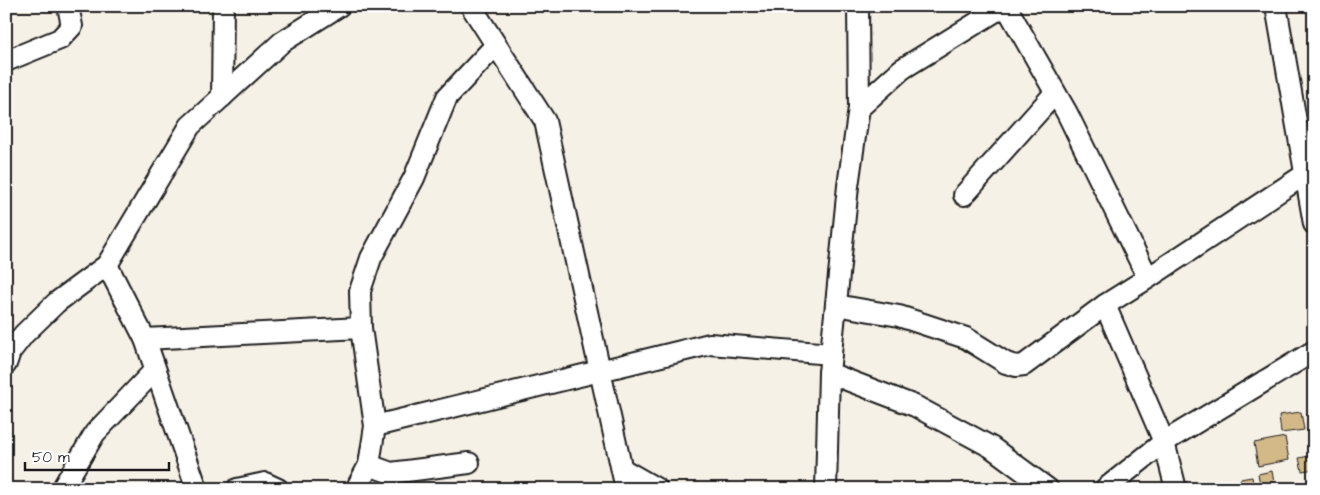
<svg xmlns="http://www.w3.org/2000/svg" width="1320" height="495" font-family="'Architects Daughter',sans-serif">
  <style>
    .building { fill: #d3b888; stroke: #1c1c1c }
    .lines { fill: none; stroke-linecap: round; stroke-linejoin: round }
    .street-casing { stroke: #1c1c1c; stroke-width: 24 }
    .street { stroke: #fff; stroke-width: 20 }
  </style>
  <rect width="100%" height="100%" fill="#f6f1e7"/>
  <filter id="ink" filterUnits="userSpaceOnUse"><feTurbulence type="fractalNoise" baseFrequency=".02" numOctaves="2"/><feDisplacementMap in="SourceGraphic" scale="10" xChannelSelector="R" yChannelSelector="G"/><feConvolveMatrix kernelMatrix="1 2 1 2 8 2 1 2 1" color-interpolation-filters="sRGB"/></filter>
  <g filter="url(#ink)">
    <g class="building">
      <polygon points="1301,412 1304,430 1281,433 1279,415"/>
      <polygon points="1285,437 1289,460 1258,466 1254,443"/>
      <polygon points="1314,455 1314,469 1302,471 1299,458"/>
      <polygon points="1272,471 1275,489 1261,489 1258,474"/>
      <polygon points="1252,477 1254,489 1242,489 1240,479"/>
    </g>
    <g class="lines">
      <defs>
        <g id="street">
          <polyline points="471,6 545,121 626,489"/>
          <polyline points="858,6 859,108"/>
          <polyline points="1006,6 1067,113 1148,278 1105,305 1164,442 1176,489"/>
          <polyline points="1276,6 1314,224"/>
          <polyline points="6,61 60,39 72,26 68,6"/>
          <polyline points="222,97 223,6"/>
          <polyline points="964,195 1055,93"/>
          <polyline points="107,265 145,339 197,489"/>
          <polyline points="1148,278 1304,175"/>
          <polyline points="836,305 899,316 966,338 1006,363 1016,366 1024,365 1105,305"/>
          <polyline points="145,339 361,328"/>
          <polyline points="6,364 10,352 24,334 57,302 107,265 190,126 282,42 339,6"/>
          <polyline points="829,373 915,406 991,447 1048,489"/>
          <polyline points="375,426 710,344 831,354"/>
          <polyline points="369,465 391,473 469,463"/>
          <polyline points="622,469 657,489"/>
          <polyline points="62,489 95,433 154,371"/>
          <polyline points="237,489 265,483 278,489"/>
          <polyline points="356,489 369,465 375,426 361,328 360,291 371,258 414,178 447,97 495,46"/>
          <polyline points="826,489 829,373 848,186 859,108 902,69 1004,6"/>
          <polyline points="1105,489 1164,442 1314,351"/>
        </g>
      </defs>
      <use href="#street" class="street-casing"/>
      <use href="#street" class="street"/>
    </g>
  </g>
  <rect width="1320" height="495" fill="none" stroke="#fff" stroke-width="25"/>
  <rect x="12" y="12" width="1295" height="470" fill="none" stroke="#1c1c1c" stroke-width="2" filter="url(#ink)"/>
  <path d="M25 462v8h144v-8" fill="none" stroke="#1c1c1c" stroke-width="2.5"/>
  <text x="32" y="462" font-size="15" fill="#1c1c1c" stroke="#ffffff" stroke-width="4" paint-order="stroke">50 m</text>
</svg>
